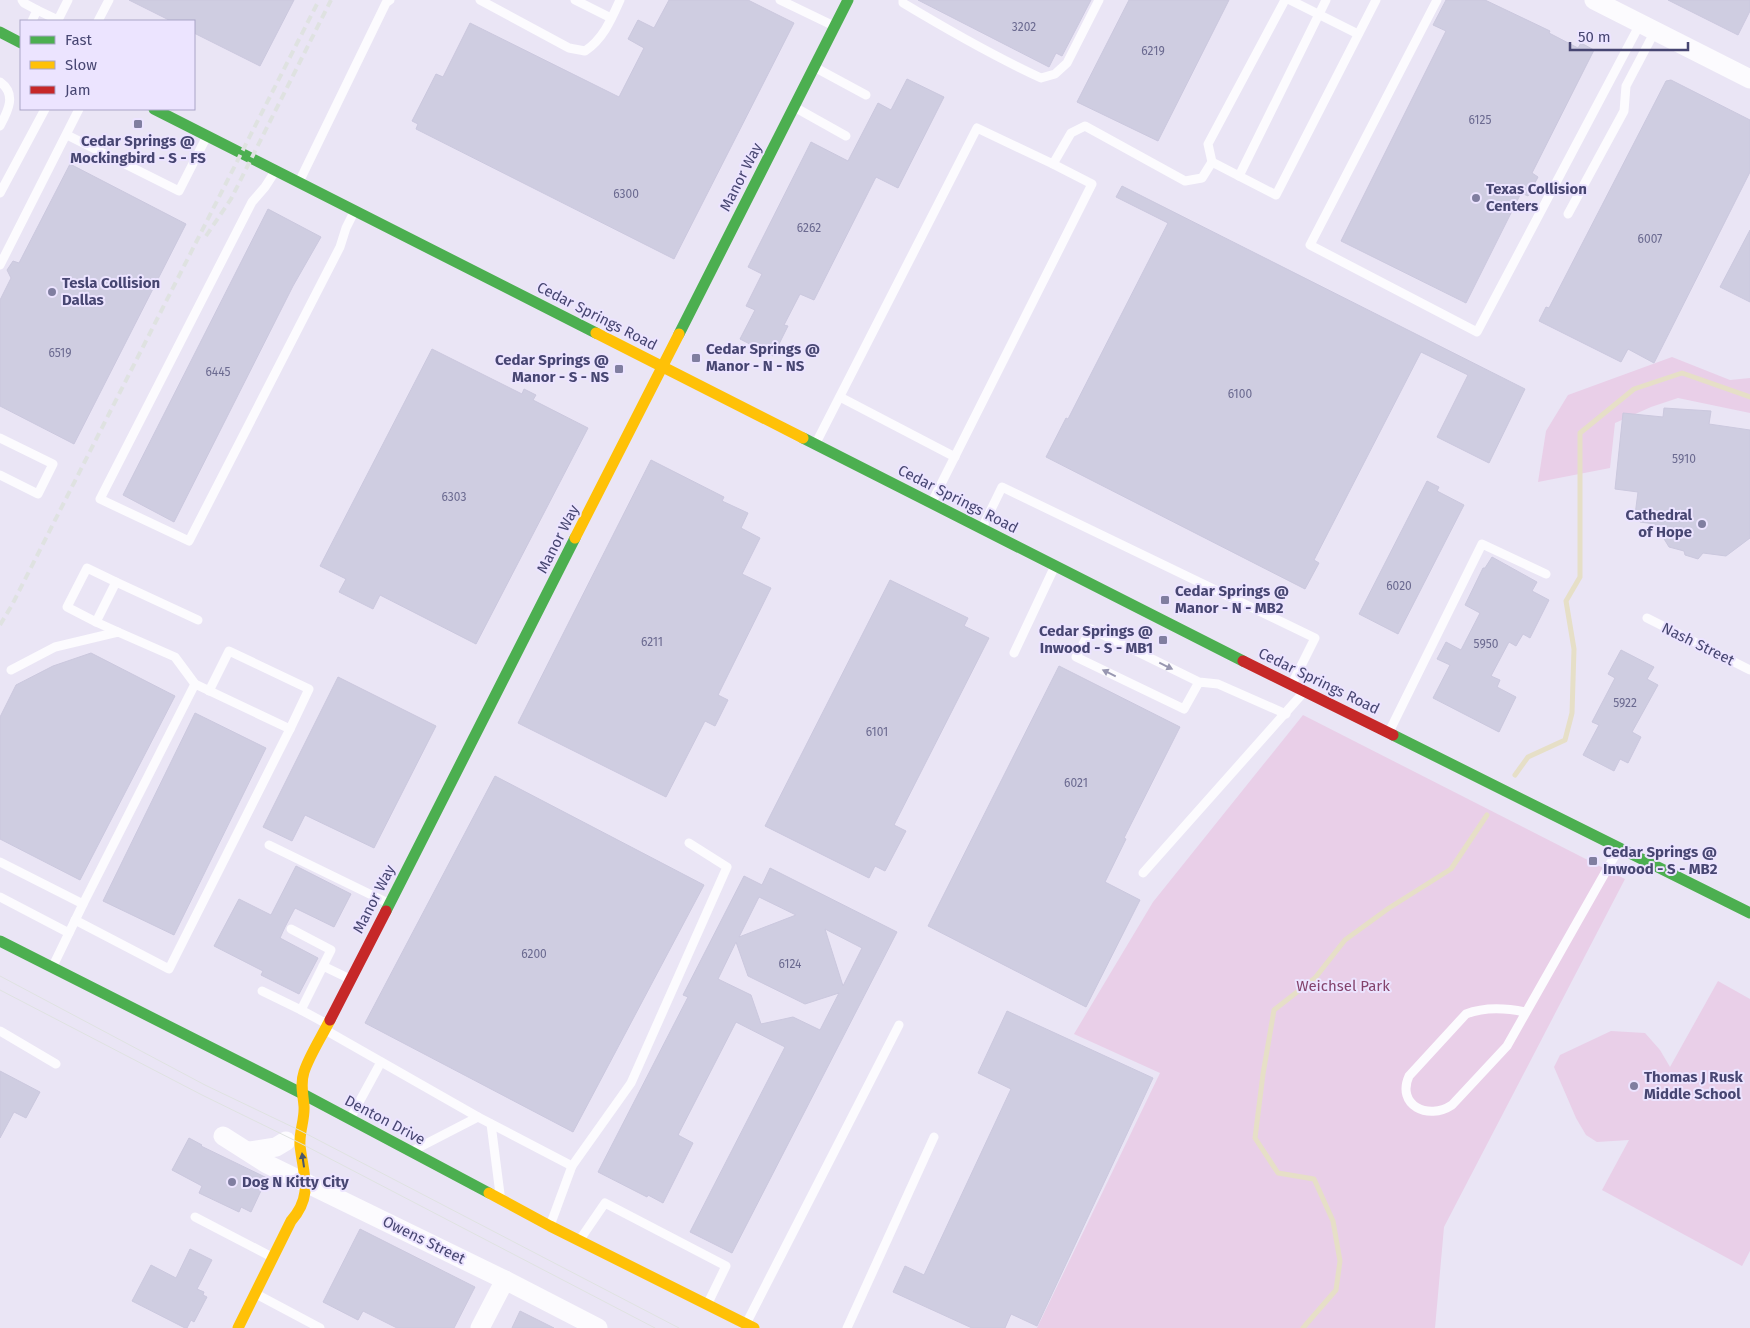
<svg xmlns="http://www.w3.org/2000/svg" width="1750" height="1328" font-family="'Fira Sans',sans-serif">
  <style>
    .green { fill: #e9cfe8 }
    .lines { fill: none; stroke-linecap: round; stroke-linejoin: round }
    .stream { stroke: #e6dfc7; stroke-width: 5 }
    .building { fill: #cfcde1; stroke: #cbc8de; fill-rule: evenodd }
    .lane { stroke: #fcfbfe; stroke-width: 9 }
    .street { stroke: #fcfbfe; stroke-width: 19 }
    .fast { stroke: #4caf50; stroke-width: 11 }
    .slow { stroke: #ffc107; stroke-width: 11 }
    .jam { stroke: #c62828; stroke-width: 11 }
    .tram { stroke: #dfe2e1; stroke-width: 1 }
    .rail { stroke: #dfe2e1; stroke-width: 4; stroke-dasharray: 8 5; stroke-linecap: butt }
    .oneway { fill: #9897b1 }
    .oneway2 { fill: #48566d }
    .poi-dot { fill: #807ea0; stroke: #ece4ff; stroke-width: 2 }
    .labels { text-anchor: middle; stroke-width: 4; stroke-linejoin: round; paint-order: stroke }
    .number-label { font-size: 12px; fill: #6b6a90 }
    .poi-label { font-size: 15px; font-weight: bold; fill: #474672; stroke: #ece4ff; text-anchor: start }
    .street-label { font-size: 15px; fill: #474672; stroke: #ece4ff }
    .park-label { font-size: 15px; fill: #84436c; stroke: #ece4ff }
  </style>
  <rect width="100%" height="100%" fill="#eae5f5"/>
  <g class="green">
    <polygon points="1672,357 1730,380 1750,378 1750,413 1678,398 1651,407 1615,423 1610,468 1538,482 1546,431 1568,395"/>
    <polygon points="1303,715 1625,879 1444,1227 1435,1328 1037,1328 1160,1073 1074,1034 1153,902"/>
    <polygon points="1718,981 1750,999 1750,1251 1742,1266 1602,1190 1629,1140 1597,1142 1586,1135 1576,1118 1554,1067 1560,1055 1611,1031 1645,1033 1660,1050 1670,1067"/>
  </g>
  <g class="lines">
    <g class="stream">
      <polyline points="1515,775 1528,757 1565,740 1572,713 1574,649 1566,601 1580,577 1580,433 1634,389 1682,373 1750,397"/>
      <polyline points="1303,1328 1336,1290 1340,1261 1333,1221 1314,1179 1278,1173 1255,1138 1263,1074 1274,1010 1315,978 1345,940 1389,908 1451,869 1487,815"/>
    </g>
  </g>
  <g class="building">
    <polygon points="129,0 294,0 260,66 194,33 194,21 171,21"/>
    <polygon points="669,0 748,0 794,23 674,259 416,129 418,124 412,121 436,74 443,77 470,23 619,97 644,48 628,39 638,20 654,28"/>
    <polygon points="918,0 1091,0 1062,56 1056,53 1049,67"/>
    <polygon points="1129,0 1229,0 1158,141 1077,102"/>
    <polygon points="1446,0 1485,0 1550,31 1549,33 1578,48 1581,43 1594,50 1532,173 1538,177 1528,196 1521,193 1466,303 1341,241 1446,31 1433,25"/>
    <polygon points="1668,0 1750,0 1750,11 1738,35"/>
    <polygon points="907,79 944,97 898,188 876,177 814,300 800,294 784,325 788,326 773,356 740,339 755,310 746,306 762,274 748,267 811,142 848,161 878,103 891,110"/>
    <polygon points="1671,80 1750,120 1750,172 1654,363 1628,349 1621,362 1539,321 1546,307 1549,308 1666,81"/>
    <polygon points="70,164 186,224 74,444 0,406 0,300 11,278 7,270 13,261 19,263"/>
    <polygon points="1122,186 1525,389 1489,463 1437,437 1468,375 1421,352 1314,560 1319,563 1305,589 1046,457 1066,418 1068,419 1168,223 1116,197"/>
    <polygon points="268,209 321,237 293,286 174,522 123,495"/>
    <polygon points="1750,230 1750,302 1720,287"/>
    <polygon points="432,349 522,394 524,389 536,395 533,400 588,428 476,644 380,595 373,609 339,592 346,579 320,566"/>
    <polygon points="1664,408 1711,411 1709,424 1750,430 1750,538 1726,556 1703,553 1698,559 1685,555 1684,551 1669,547 1655,524 1640,522 1635,515 1638,492 1615,489 1623,413 1663,417"/>
    <polygon points="651,460 724,497 722,501 748,513 741,528 760,538 742,574 771,588 718,695 728,700 715,726 705,721 666,797 518,723"/>
    <polygon points="1427,481 1439,487 1437,491 1464,505 1398,634 1359,614"/>
    <polygon points="1492,557 1537,582 1532,591 1549,600 1530,638 1523,634 1516,646 1509,642 1491,676 1500,680 1497,687 1516,697 1499,732 1433,698 1450,665 1437,659 1446,642 1461,650 1480,613 1465,605 1483,568 1485,568"/>
    <polygon points="890,580 968,618 964,626 989,638 894,825 906,831 885,871 875,866 869,878 765,826"/>
    <polygon points="1621,650 1654,667 1647,679 1658,685 1632,732 1641,737 1628,763 1620,759 1614,771 1583,755 1599,725 1592,722 1615,678 1608,674"/>
    <polygon points="91,653 175,696 80,880 0,839 0,717 16,685 53,666"/>
    <polygon points="1059,666 1180,727 1124,838 1126,839 1105,882 1140,900 1086,1007 928,926"/>
    <polygon points="338,677 436,726 374,848 305,815 292,841 263,827"/>
    <polygon points="195,713 266,748 174,935 103,901"/>
    <polygon points="495,776 704,885 573,1132 365,1023"/>
    <polygon points="296,866 351,894 334,927 295,908 285,927 280,938 318,958 299,994 261,975 263,971 214,946 239,899 271,915"/>
    <path d="M770 868 897 932 732 1253 690 1232 785 1047 736 1022 678 1135 693 1143 663 1203 648 1195 647 1197 598 1172 688 997 683 995 744 876 762 885ZM759 897 796 915 739 937ZM825 929 862 948 843 986ZM736 942 748 976 805 1004 839 993 820 1030 793 1017 761 1024 751 995 718 979Z"/>
    <polygon points="1007,1011 1153,1078 1037,1326 1011,1314 1005,1328 972,1328 893,1292 905,1266 924,1275 1011,1089 978,1073"/>
    <polygon points="0,1071 40,1092 26,1118 14,1112 0,1138"/>
    <polygon points="189,1138 202,1145 201,1146 267,1178 251,1212 241,1207 239,1212 199,1193 202,1186 172,1170"/>
    <polygon points="360,1229 475,1287 454,1328 397,1328 363,1311 358,1320 323,1302"/>
    <polygon points="190,1249 212,1260 197,1289 204,1292 203,1295 207,1297 194,1322 191,1320 187,1328 185,1328 132,1301 151,1265 176,1278"/>
    <polygon points="520,1311 554,1328 512,1328"/>
  </g>
  <g class="lines">
    <g class="lane">
      <polyline points="22,0 24,3 37,10 32,21"/>
      <path d="M480 0 569 48 585 51C603 39 611 20 620 0"/>
      <polyline points="575,0 611,18"/>
      <polyline points="780,0 834,26"/>
      <path d="M903 0V3C948 30 993 56 1041 78L1055 74 1067 63 1099 0"/>
      <polyline points="1290,0 1358,34"/>
      <polyline points="1326,0 1239,176 1276,195 1376,0"/>
      <polyline points="1437,0 1310,245 1477,332 1640,24"/>
      <polyline points="37,10 58,20 68,0"/>
      <polyline points="98,21 109,0"/>
      <polyline points="816,68 866,95"/>
      <path d="M0 82C17 94 8 111 0 126"/>
      <polyline points="796,108 846,136"/>
      <polyline points="67,135 179,191 206,138"/>
      <polyline points="1212,162 1239,176"/>
      <polyline points="274,173 265,187 252,202 100,499 189,541 340,247 346,228 354,212"/>
      <polyline points="300,180 386,3 390,0"/>
      <polyline points="0,193 45,109"/>
      <polyline points="1568,214 1624,111 1626,86 1655,31"/>
      <polyline points="0,265 79,109"/>
      <polyline points="840,397 955,457"/>
      <polyline points="0,438 53,464 38,494 0,475"/>
      <polyline points="816,443 977,128 1053,164"/>
      <polyline points="932,502 1092,184 1053,164 1071,133 1085,126 1185,181 1202,178 1212,162 1208,144 1285,0"/>
      <polyline points="983,526 1002,487 1315,638 1293,682"/>
      <polyline points="1647,618 1750,670"/>
      <polyline points="96,622 67,607 87,568 116,582"/>
      <polyline points="118,632 96,622 116,582 198,620"/>
      <polyline points="1014,653 1054,568"/>
      <polyline points="11,670 55,647 118,632 175,657 195,684 290,729 169,969 75,920"/>
      <polyline points="1199,682 1184,709 1076,657 1091,629 1199,682 1218,684 1286,714"/>
      <polyline points="209,691 229,651 309,689 290,729"/>
      <polyline points="1389,732 1482,544 1546,574"/>
      <polyline points="269,845 388,903"/>
      <polyline points="0,862 83,904 53,966"/>
      <polyline points="1143,873 1303,693"/>
      <polyline points="0,897 69,933"/>
      <polyline points="83,904 195,684"/>
      <polyline points="323,966 350,979"/>
      <polyline points="262,991 301,1010 331,950 291,929"/>
      <polyline points="301,1010 327,1024"/>
      <path d="M1525 1012C1506 1008 1484 1007 1466 1014L1409 1076C1396 1105 1428 1121 1452 1105L1507 1046 1618 850"/>
      <polyline points="0,1031 56,1064"/>
      <polyline points="327,1031 478,1117 572,1166"/>
      <polyline points="351,1117 381,1062"/>
      <polyline points="491,1124 500,1194"/>
      <polyline points="414,1150 478,1117"/>
      <polyline points="195,1217 270,1256"/>
      <polyline points="551,1223 572,1166 631,1083 727,867 689,843"/>
      <polyline points="581,1238 605,1203 726,1266 708,1303"/>
      <polyline points="258,1295 320,1328"/>
      <polyline points="747,1322 899,1025"/>
      <polyline points="847,1328 934,1137"/>
    </g>
    <g class="street">
      <polyline points="1594,0 1750,79"/>
      <polyline points="223,1136 267,1164 505,1280 598,1328"/>
      <polyline points="250,1151 276,1147 286,1141"/>
      <polyline points="480,1328 505,1280"/>
    </g>
    <g class="fast">
      <polyline points="0,32 21,43"/>
      <polyline points="154,109 596,333"/>
      <polyline points="679,334 848,0"/>
      <polyline points="803,438 1243,661"/>
      <polyline points="1393,735 1750,913"/>
      <polyline points="386,911 575,538"/>
      <polyline points="0,941 301,1093 489,1193"/>
    </g>
    <g class="slow">
      <polyline points="596,333 803,438"/>
      <polyline points="575,538 679,334"/>
      <polyline points="489,1193 550,1226 754,1328"/>
      <path d="M238 1328 291 1221C314 1195 303 1175 300 1145 299 1132 305 1119 304 1106 303 1094 300 1084 304 1072 309 1056 322 1036 330 1020"/>
    </g>
    <g class="jam">
      <polyline points="1243,661 1393,735"/>
      <polyline points="330,1020 386,911"/>
    </g>
    <g class="tram">
      <polyline points="0,976 205,1085 301,1131 679,1328"/>
      <polyline points="0,990 202,1095 300,1143 655,1328"/>
    </g>
    <g class="rail">
      <polyline points="206,236 231,199 331,0"/>
      <polyline points="0,625 12,605 319,0"/>
    </g>
  </g>
  <defs><path id="oneway-solid" d="M-6-.8H1V-3.2L6.5 0L1 3.2V.8H-6Z" transform="scale(1.25)"/></defs>
  <g class="oneway">
    <use href="#oneway-solid" transform="translate(1166 666) rotate(26)"/>
    <use href="#oneway-solid" transform="translate(1109 673) rotate(-154)"/>
  </g>
  <use class="oneway2" href="#oneway-solid" transform="translate(303 1160) rotate(-98)"/>
  <g class="poi-dot">
    <rect x="133" y="119" width="10" height="10" rx="2.5"/>
    <circle cx="1476" cy="198" r="5"/>
    <circle cx="52" cy="292" r="5"/>
    <rect x="691" y="353" width="10" height="10" rx="2.5"/>
    <rect x="614" y="364" width="10" height="10" rx="2.5"/>
    <circle cx="1702" cy="524" r="5"/>
    <rect x="1160" y="595" width="10" height="10" rx="2.5"/>
    <rect x="1158" y="635" width="10" height="10" rx="2.5"/>
    <rect x="1588" y="856" width="10" height="10" rx="2.5"/>
    <circle cx="1634" cy="1086" r="5"/>
    <circle cx="232" cy="1182" r="5"/>
  </g>
  <g class="labels">
    <g class="number-label">
      <text x="1024" y="31">3202</text>
      <text x="1153" y="55">6219</text>
      <text x="1480" y="124">6125</text>
      <text x="626" y="198">6300</text>
      <text x="809" y="232">6262</text>
      <text x="1650" y="243">6007</text>
      <text x="60" y="357">6519</text>
      <text x="218" y="376">6445</text>
      <text x="1240" y="398">6100</text>
      <text x="1684" y="463">5910</text>
      <text x="454" y="501">6303</text>
      <text x="1399" y="590">6020</text>
      <text x="652" y="646">6211</text>
      <text x="1486" y="648">5950</text>
      <text x="1625" y="707">5922</text>
      <text x="877" y="736">6101</text>
      <text x="1076" y="787">6021</text>
      <text x="534" y="958">6200</text>
      <text x="790" y="968">6124</text>
    </g>
    <g class="poi-label">
      <text x="138" y="146" text-anchor="middle">Cedar Springs @<tspan x="138" dy="17">Mockingbird - S - FS</tspan></text>
      <text x="1486" y="194">Texas Collision<tspan x="1486" dy="17">Centers</tspan></text>
      <text x="62" y="288">Tesla Collision<tspan x="62" dy="17">Dallas</tspan></text>
      <text x="706" y="354">Cedar Springs @<tspan x="706" dy="17">Manor - N - NS</tspan></text>
      <text x="609" y="365" text-anchor="end">Cedar Springs @<tspan x="609" dy="17">Manor - S - NS</tspan></text>
      <text x="1692" y="520" text-anchor="end">Cathedral<tspan x="1692" dy="17">of Hope</tspan></text>
      <text x="1175" y="596">Cedar Springs @<tspan x="1175" dy="17">Manor - N - MB2</tspan></text>
      <text x="1153" y="636" text-anchor="end">Cedar Springs @<tspan x="1153" dy="17">Inwood - S - MB1</tspan></text>
      <text x="1603" y="857">Cedar Springs @<tspan x="1603" dy="17">Inwood - S - MB2</tspan></text>
      <text x="1644" y="1082">Thomas J Rusk<tspan x="1644" dy="17">Middle School</tspan></text>
      <text x="242" y="1187">Dog N Kitty City</text>
    </g>
    <g class="street-label">
      <text transform="translate(741 177) rotate(-63)" y="5">Manor Way</text>
      <text transform="translate(597 316) rotate(27)" y="5">Cedar Springs Road</text>
      <text transform="translate(958 499) rotate(27)" y="5">Cedar Springs Road</text>
      <text transform="translate(558 539) rotate(-63)" y="5">Manor Way</text>
      <text transform="translate(1698 644) rotate(26)" y="5">Nash Street</text>
      <text transform="translate(1319 681) rotate(26)" y="5">Cedar Springs Road</text>
      <text transform="translate(374 899) rotate(-63)" y="5">Manor Way</text>
      <text transform="translate(385 1120) rotate(28)" y="5">Denton Drive</text>
      <text transform="translate(424 1240) rotate(26)" y="5">Owens Street</text>
    </g>
    <g class="park-label">
      <text x="1343" y="991">Weichsel Park</text>
    </g>
  </g>
  <rect x="20" y="20" width="175" height="90" fill="#ece4ff" stroke="#aaa5c7"/>
  <rect x="30" y="36" width="25" height="8" fill="#4caf50" stroke="#aaa5c7"/>
  <text x="65" y="45" font-size="15" fill="#474672">Fast</text>
  <rect x="30" y="61" width="25" height="8" fill="#ffc107" stroke="#aaa5c7"/>
  <text x="65" y="70" font-size="15" fill="#474672">Slow</text>
  <rect x="30" y="86" width="25" height="8" fill="#c62828" stroke="#aaa5c7"/>
  <text x="65" y="95" font-size="15" fill="#474672">Jam</text>
  <path d="M1570 42v8h118v-8" fill="none" stroke="#474672" stroke-width="2.5"/>
  <text x="1578" y="42" font-size="15" fill="#474672" stroke="#ece4ff" stroke-width="4" paint-order="stroke">50 m</text>
</svg>
